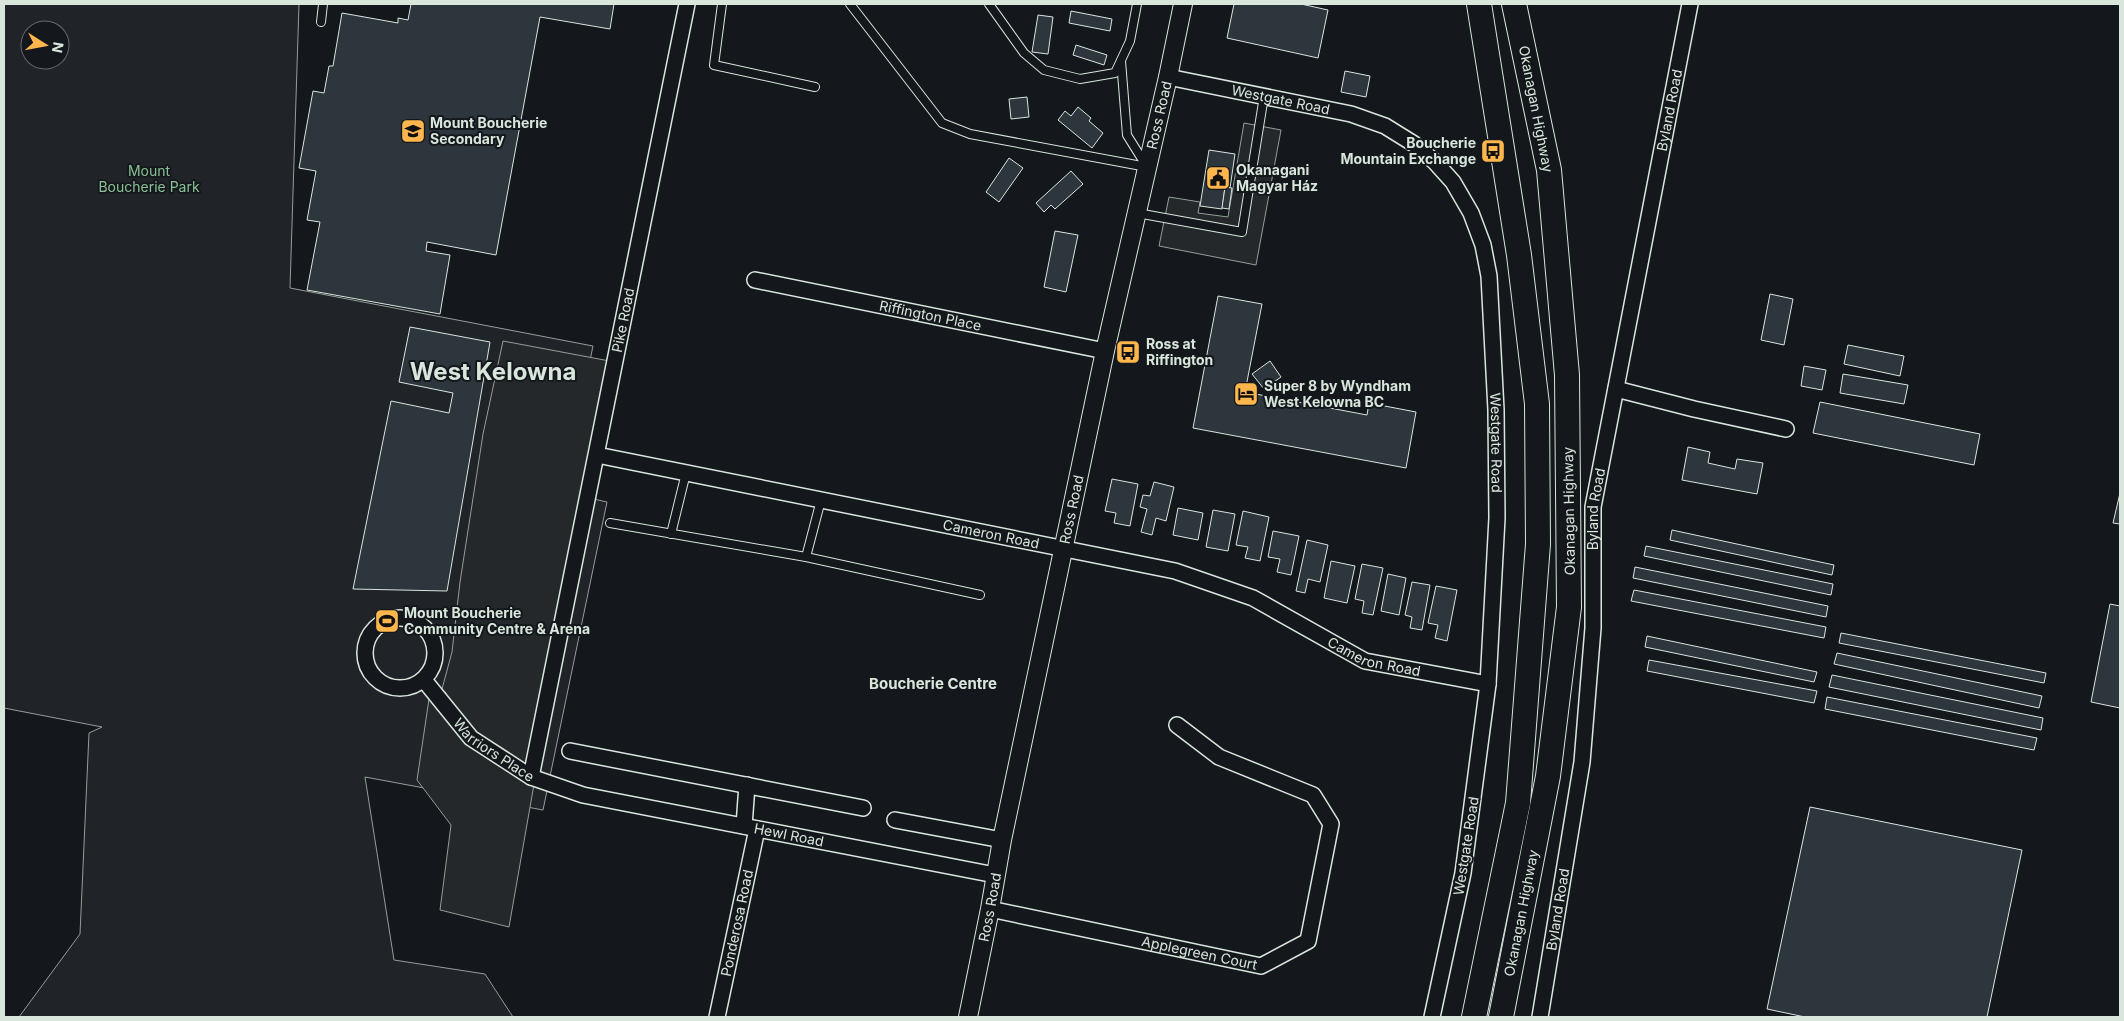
<svg xmlns="http://www.w3.org/2000/svg" width="2124" height="1021" font-family="Inter,sans-serif">
  <style>
    .green { fill: #202428; stroke: #939e99; fill-rule: evenodd }
    .parking { fill: #24282b; stroke: #939e99 }
    .building { fill: #2c363c; stroke: #d8e6dc }
    .lines { fill: none; stroke-linecap: round; stroke-linejoin: round }
    .service-casing { stroke: #d8e6dc; stroke-width: 10 }
    .minor-casing { stroke: #d8e6dc; stroke-width: 18 }
    .tertiary-casing { stroke: #d8e6dc; stroke-width: 20 }
    .trunk-casing { stroke: #d8e6dc; stroke-width: 26 }
    .service { stroke: #14181c; stroke-width: 8 }
    .minor { stroke: #14181c; stroke-width: 15 }
    .tertiary { stroke: #14181c; stroke-width: 18 }
    .trunk { stroke: #14181c; stroke-width: 24 }
    .labels { text-anchor: middle; stroke-width: 4; stroke-linejoin: round; paint-order: stroke }
    .street-label { font-size: 14px; fill: #d8e6dc; stroke: #14181c }
    .poi-label { font-size: 14px; font-weight: bold; fill: #d8e6dc; stroke: #14181c; text-anchor: start }
    .park-label { font-size: 14px; fill: #8ac095; stroke: #14181c }
    .neighbourhood-label { font-size: 15px; font-weight: bold; fill: #d8e6dc; stroke: #14181c }
    .town-label { font-size: 24px; font-weight: bold; fill: #d8e6dc; stroke: #14181c }
  </style>
  <rect width="100%" height="100%" fill="#14181c"/>
  <path class="green" d="M4 4H299L290 288 593 346 563 492 607 502 543 810 365 777 394 960 485 974 513 1017H19L80 934 89 733 102 727 4 708ZM30 30H60V60H30Z"/>
  <g class="parking">
    <polygon points="1244,123 1281,130 1256,265 1159,246 1169,197 1200,202 1198,213 1228,217"/>
    <polygon points="503,341 615,362 560,636 509,927 440,910 451,825 417,780 429,699 444,703 446,693 442,689 452,652 460,582 483,434"/>
  </g>
  <g class="building">
    <polygon points="411,4 614,4 610,29 540,17 496,255 427,242 426,251 450,255 440,314 307,290 320,222 307,220 316,171 299,168 313,91 324,93 329,66 333,66 342,13 398,23 398,18 408,20"/>
    <polygon points="1234,4 1301,4 1328,10 1318,58 1227,38"/>
    <polygon points="1071,11 1112,19 1110,31 1069,23"/>
    <polygon points="1038,15 1053,17 1048,54 1032,52"/>
    <polygon points="1076,45 1107,55 1104,65 1073,55"/>
    <polygon points="1345,71 1370,76 1366,97 1341,92"/>
    <polygon points="1027,97 1029,117 1011,119 1009,99"/>
    <polygon points="1078,107 1091,118 1089,121 1103,133 1092,148 1058,120 1065,111 1071,116"/>
    <polygon points="1209,150 1235,154 1230,188 1225,187 1222,209 1200,206"/>
    <polygon points="1009,158 1023,168 999,202 986,192"/>
    <polygon points="1071,171 1083,184 1055,209 1051,205 1044,212 1036,203"/>
    <polygon points="1225,187 1232,188 1229,209 1222,208"/>
    <polygon points="1055,231 1078,235 1066,292 1044,287"/>
    <polygon points="1770,294 1793,299 1784,345 1761,340"/>
    <polygon points="1218,296 1262,304 1245,392 1367,415 1369,403 1416,412 1406,468 1193,428"/>
    <polygon points="410,327 490,342 447,591 353,589 391,401 449,413 453,393 399,382"/>
    <polygon points="1848,345 1904,356 1900,376 1844,364"/>
    <polygon points="1270,361 1281,377 1264,389 1252,374"/>
    <polygon points="1804,366 1826,370 1822,390 1801,386"/>
    <polygon points="1843,374 1908,385 1904,404 1840,393"/>
    <polygon points="1820,402 1980,434 1974,465 1813,433"/>
    <polygon points="1688,447 1710,452 1708,463 1735,469 1737,459 1763,463 1757,494 1682,480"/>
    <polygon points="1112,479 1138,484 1130,526 1114,523 1116,513 1105,511"/>
    <polygon points="1154,482 1174,487 1166,521 1156,518 1152,535 1141,532 1147,509 1140,507 1143,495 1150,496"/>
    <polygon points="2120,493 2120,524 2113,523"/>
    <polygon points="1178,508 1203,513 1198,540 1173,535"/>
    <polygon points="1213,510 1235,514 1228,551 1206,547"/>
    <polygon points="1243,511 1269,517 1260,561 1245,558 1248,547 1236,545"/>
    <polygon points="1672,530 1834,565 1832,575 1670,540"/>
    <polygon points="1273,531 1299,536 1291,575 1277,572 1280,559 1268,557"/>
    <polygon points="1307,540 1328,545 1320,582 1308,579 1305,593 1296,591"/>
    <polygon points="1646,546 1833,584 1831,595 1644,556"/>
    <polygon points="1331,561 1355,566 1347,603 1324,598"/>
    <polygon points="1362,564 1383,568 1373,615 1362,613 1364,601 1355,599"/>
    <polygon points="1635,567 1828,606 1826,617 1633,578"/>
    <polygon points="1388,574 1406,578 1399,615 1381,611"/>
    <polygon points="1412,582 1430,585 1422,630 1410,628 1412,617 1405,615"/>
    <polygon points="1436,586 1457,590 1447,641 1435,638 1438,625 1428,623"/>
    <polygon points="1634,590 1826,627 1824,638 1631,601"/>
    <polygon points="2110,604 2120,606 2120,708 2091,702"/>
    <polygon points="1841,633 2046,673 2044,683 1839,643"/>
    <polygon points="1647,636 1817,672 1814,682 1645,647"/>
    <polygon points="1837,653 2042,696 2039,708 1834,664"/>
    <polygon points="1649,660 1817,691 1814,703 1647,671"/>
    <polygon points="1832,675 2043,718 2041,730 1829,687"/>
    <polygon points="1827,697 2037,738 2034,750 1825,709"/>
    <polygon points="1810,807 2022,850 1987,1017 1805,1017 1767,1009"/>
  </g>
  <g class="lines">
    <defs>
      <g id="service">
        <polyline points="722,4 714,65 815,87"/>
        <polyline points="850,4 942,123 970,134 1147,167 1127,135 1121,61"/>
        <polyline points="989,4 1024,53 1044,70 1080,79 1115,73 1130,41 1137,4"/>
        <polyline points="321,22 323,4"/>
        <polyline points="1137,213 1242,232 1264,96"/>
        <polyline points="821,500 806,557 980,595"/>
        <polyline points="610,523 806,557"/>
        <polyline points="671,534 686,473"/>
      </g>
      <g id="minor">
        <path id="s1" d="M1168 77 1351 114 1385 126 1414 144 1435 162 1453 182 1471 213 1483 245 1489 276 1496 410 1497 518 1488 684 1463 873 1432 1017"/>
        <path id="s2" d="M755 280 1105 351"/>
        <polyline points="1616,389 1694,409 1786,429"/>
        <path id="s3" d="M597 455 1175 571 1253 598 1365 661 1488 684"/>
        <circle cx="400" cy="653" r="35"/>
        <path id="s4" d="M424 680 471 738 531 777 583 795 995 875"/>
        <polyline points="570,751 863,808"/>
        <path id="s5" d="M531 777 687 4"/>
        <polyline points="895,820 1002,840"/>
        <polyline points="744,826 747,785"/>
        <path id="s6" d="M990 909 1261 966 1308 941 1331 824 1313 795 1219 757 1177 725"/>
        <path id="s7" d="M717 1017 757 829"/>
        <path id="s8" d="M1540 1017 1582 762 1593 628V507L1690 4"/>
      </g>
      <g id="tertiary">
        <path id="s9" d="M968 1017 990 909 1002 840 1105 351 1168 77 1183 4"/>
      </g>
      <g id="trunk">
        <polyline points="1474,1017 1518,803 1538,544 1537,404 1519,255 1479,4"/>
        <path id="s10" d="M1501 1017 1548 776 1569 607 1567 375 1549 170 1514 4"/>
      </g>
    </defs>
    <use href="#service" class="service-casing"/>
    <use href="#minor" class="minor-casing"/>
    <use href="#tertiary" class="tertiary-casing"/>
    <use href="#trunk" class="trunk-casing"/>
    <use href="#service" class="service"/>
    <use href="#minor" class="minor"/>
    <use href="#tertiary" class="tertiary"/>
    <use href="#trunk" class="trunk"/>
  </g>
  <defs>
    <symbol id="school-square" viewBox="-11 -11 22 22"><rect x="-9" y="-9" width="18" height="18" rx="4" fill="#ffb74d" stroke="#14181c"/><path d="M0-5L7-2L0 1L-7-2ZM-4 1L0 2.5L4 1V4Q0 6-4 4Z" fill="#111"/></symbol>
    <symbol id="bus-square" viewBox="-11 -11 22 22"><rect x="-9" y="-9" width="18" height="18" rx="4" fill="#ffb74d" stroke="#14181c"/><path d="M-5-6H5V4H4V6H2V4H-2V6H-4V4H-5ZM-3.5-4V0h7V-4ZM-3.5 1.2v1.5H-2V1.2ZM2 1.2v1.5H3.5V1.2Z" fill="#111"/></symbol>
    <symbol id="civic-square" viewBox="-11 -11 22 22"><rect x="-9" y="-9" width="18" height="18" rx="4" fill="#ffb74d" stroke="#14181c"/><path d="M-.6-6.5H3V-4.5H.6V-3L4-1V1h2V6H-6V1h2V-1L-.6-3ZM-1.2 2.5V6h2.4V2.5Z" fill="#111"/></symbol>
    <symbol id="hotel-square" viewBox="-11 -11 22 22"><rect x="-9" y="-9" width="18" height="18" rx="4" fill="#ffb74d" stroke="#14181c"/><path d="M-6-4.5h1.5V1H6V5H4.5V3h-9V5H-6ZM-4 0a1.8 1.8 0 1 1 3.6 0ZM.5 0V-2.5h3Q6-2.5 6 0Z" fill="#111"/></symbol>
    <symbol id="stadium-square" viewBox="-11 -11 22 22"><rect x="-9" y="-9" width="18" height="18" rx="4" fill="#ffb74d" stroke="#14181c"/><path d="M0-5a6.5 5 0 1 0 0 10a6.5 5 0 1 0 0-10ZM-3.5-1.8h7v3.6h-7Z" fill="#111"/></symbol>
  </defs>
  <g fill-rule="evenodd">
    <use href="#school-square" x="399" y="117" width="28" height="28"/>
    <use href="#bus-square" x="1479" y="137" width="28" height="28"/>
    <use href="#civic-square" x="1204" y="164" width="28" height="28"/>
    <use href="#bus-square" x="1114" y="338" width="28" height="28"/>
    <use href="#hotel-square" x="1232" y="380" width="28" height="28"/>
    <use href="#stadium-square" x="373" y="607" width="28" height="28"/>
  </g>
  <g class="labels">
    <g class="street-label">
      <text dy="5" stroke="none"><textPath href="#s1" startOffset="115">Westgate Road</textPath></text>
      <text transform="translate(1536 109) rotate(79)" y="5">Okanagan Highway</text>
      <text dy="5" stroke="none"><textPath href="#s8" startOffset="918">Byland Road</textPath></text>
      <text dy="5" stroke="none"><textPath href="#s9" startOffset="922">Ross Road</textPath></text>
      <text dy="5" stroke="none"><textPath href="#s2" startOffset="179">Riffington Place</textPath></text>
      <text dy="5" stroke="none"><textPath href="#s5" startOffset="466">Pike Road</textPath></text>
      <text dy="5" stroke="none"><textPath href="#s1" startOffset="580">Westgate Road</textPath></text>
      <text dy="5" stroke="none"><textPath href="#s8" startOffset="512">Byland Road</textPath></text>
      <text dy="5" stroke="none"><textPath href="#s9" startOffset="518">Ross Road</textPath></text>
      <text transform="translate(1569 511) rotate(-91)" y="5">Okanagan Highway</text>
      <text dy="5" stroke="none"><textPath href="#s3" startOffset="402">Cameron Road</textPath></text>
      <text dy="5" stroke="none"><textPath href="#s3" startOffset="808">Cameron Road</textPath></text>
      <text dy="5" stroke="none"><textPath href="#s4" startOffset="100">Warriors Place</textPath></text>
      <text dy="5" stroke="none"><textPath href="#s4" startOffset="411">Hewl Road</textPath></text>
      <text transform="translate(1466 846) rotate(-81)" y="5">Westgate Road</text>
      <text dy="5" stroke="none"><textPath href="#s9" startOffset="112">Ross Road</textPath></text>
      <text dy="5" stroke="none"><textPath href="#s8" startOffset="109">Byland Road</textPath></text>
      <text dy="5" stroke="none"><textPath href="#s10" startOffset="106">Okanagan Highway</textPath></text>
      <text dy="5" stroke="none"><textPath href="#s7" startOffset="96">Ponderosa Road</textPath></text>
      <text dy="5" stroke="none"><textPath href="#s6" startOffset="214">Applegreen Court</textPath></text>
    </g>
    <g class="poi-label">
      <text x="430" y="128">Mount Boucherie<tspan x="430" dy="16">Secondary</tspan></text>
      <text x="1476" y="148" text-anchor="end">Boucherie<tspan x="1476" dy="16">Mountain Exchange</tspan></text>
      <text x="1236" y="175">Okanagani<tspan x="1236" dy="16">Magyar Ház</tspan></text>
      <text x="1146" y="349">Ross at<tspan x="1146" dy="16">Riffington</tspan></text>
      <text x="1264" y="391">Super 8 by Wyndham<tspan x="1264" dy="16">West Kelowna BC</tspan></text>
      <text x="404" y="618">Mount Boucherie<tspan x="404" dy="16">Community Centre &amp; Arena</tspan></text>
    </g>
    <g class="park-label">
      <text x="149" y="176">Mount<tspan x="149" dy="16">Boucherie Park</tspan></text>
    </g>
    <g class="neighbourhood-label">
      <text x="933" y="689">Boucherie Centre</text>
    </g>
    <g class="town-label">
      <text x="493" y="380">West Kelowna</text>
    </g>
  </g>
  <rect width="2124" height="1021" fill="none" stroke="#d8e6dc" stroke-width="10"/>
  <g transform="translate(45 45) rotate(101)"><circle r="24" fill="#14181c" stroke="#626a69"/>
  <path d="M0-4L9 19L0 12L-9 19Z" fill="#ffb74d"/>
  <text y="-8" font-size="14" font-weight="bold" text-anchor="middle" fill="#d8e6dc">N</text>
  </g>
</svg>
